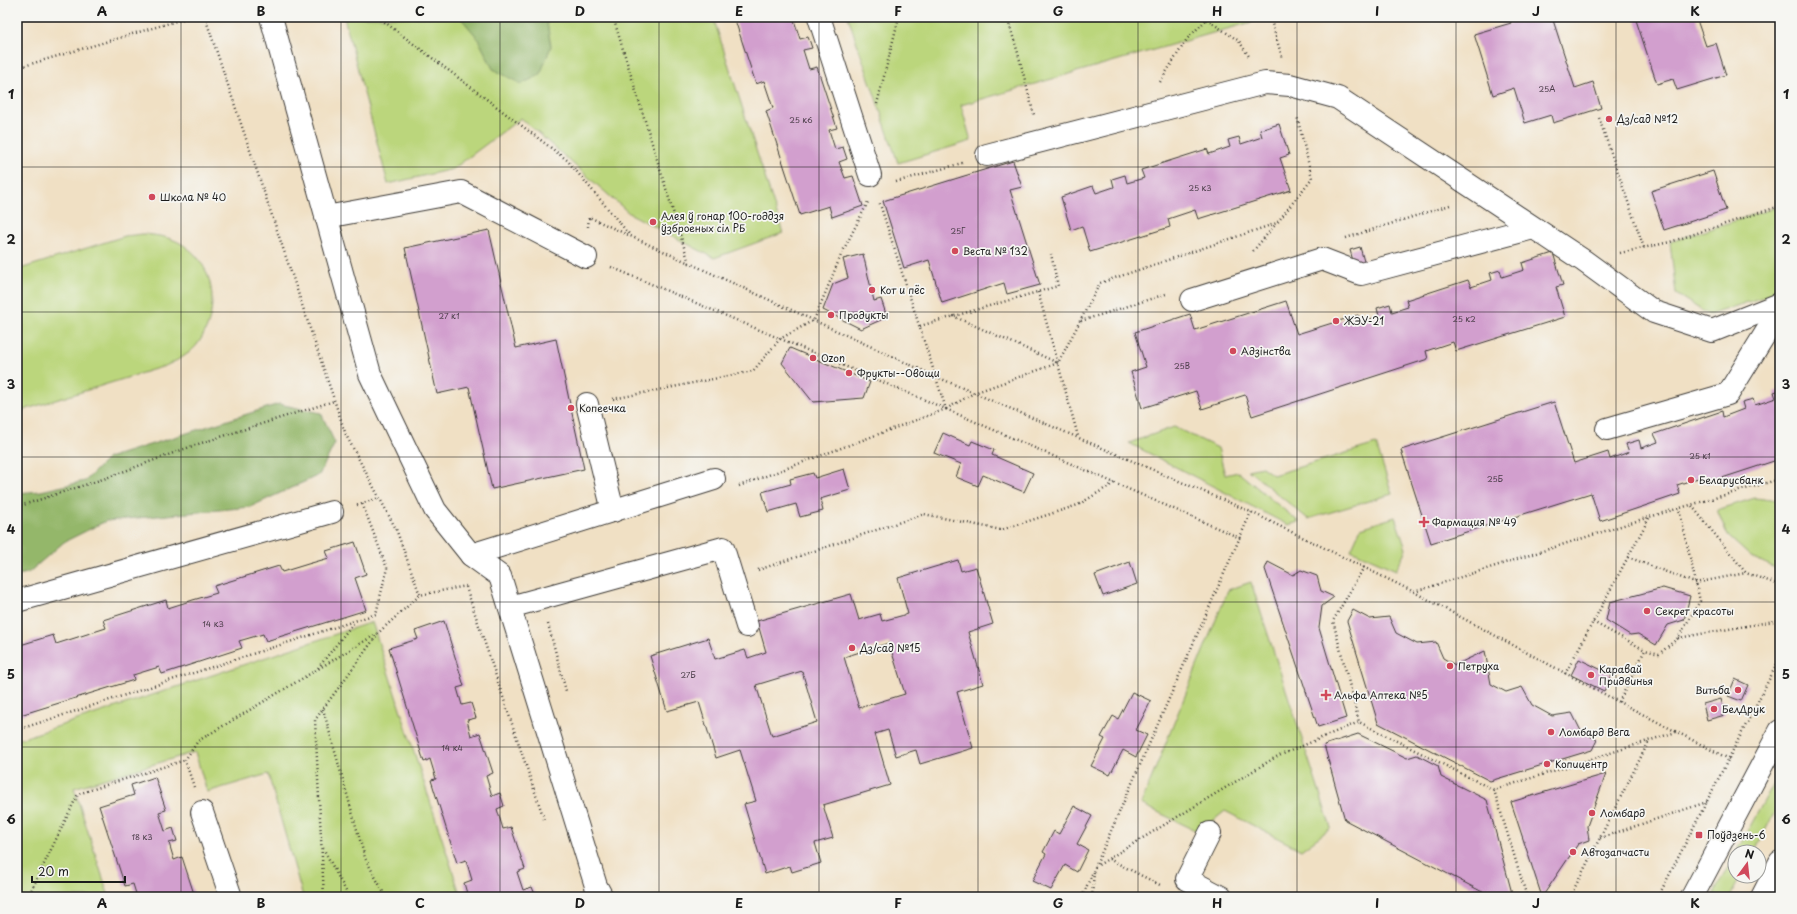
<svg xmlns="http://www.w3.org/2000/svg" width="1797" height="914" font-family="'Playpen Sans',sans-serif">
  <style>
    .green { fill: #bbd67b; stroke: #6c794c }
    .forest { fill: #94b76b; stroke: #586a44 }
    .building { fill: #d29fce; fill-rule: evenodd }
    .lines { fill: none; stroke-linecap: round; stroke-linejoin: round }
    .minor-casing { stroke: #3c3935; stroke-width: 24 }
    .major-casing { stroke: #3c3935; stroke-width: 24 }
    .path { stroke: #3c3935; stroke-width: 2.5; stroke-dasharray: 1 3; stroke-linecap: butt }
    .minor { stroke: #fff; stroke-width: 22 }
    .major { stroke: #fff; stroke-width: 22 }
    .grid { fill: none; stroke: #1c1c1c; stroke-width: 1; stroke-opacity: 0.55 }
    .poi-dot { fill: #d1495b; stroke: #f6f6f2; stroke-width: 1.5 }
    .labels { text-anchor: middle; stroke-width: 3.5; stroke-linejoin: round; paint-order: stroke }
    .number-label { font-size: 8px; fill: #4a3d48 }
    .poi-label { font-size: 10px; fill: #1c1c1c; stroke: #f6f6f2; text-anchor: start }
    .neatline { fill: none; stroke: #1c1c1c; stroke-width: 1.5 }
    .grid-label { font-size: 13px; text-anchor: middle; font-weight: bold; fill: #1c1c1c }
  </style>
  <rect width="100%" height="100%" fill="#f6f6f2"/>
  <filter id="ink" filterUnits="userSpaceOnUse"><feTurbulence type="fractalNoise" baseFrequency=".025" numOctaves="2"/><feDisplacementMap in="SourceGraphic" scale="8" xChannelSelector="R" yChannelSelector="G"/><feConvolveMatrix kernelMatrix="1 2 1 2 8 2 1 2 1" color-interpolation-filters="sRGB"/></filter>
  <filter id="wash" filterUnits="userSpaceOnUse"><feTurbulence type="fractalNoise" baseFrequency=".012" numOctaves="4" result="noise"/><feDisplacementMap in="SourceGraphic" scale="16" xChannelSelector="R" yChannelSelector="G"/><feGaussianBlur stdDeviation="0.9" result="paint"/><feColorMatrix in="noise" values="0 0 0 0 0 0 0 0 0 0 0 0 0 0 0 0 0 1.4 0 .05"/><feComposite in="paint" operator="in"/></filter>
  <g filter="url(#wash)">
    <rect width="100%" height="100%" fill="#f0e0c4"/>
    <g class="green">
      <polygon points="344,17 713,17 783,233 714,258 629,213 521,118 453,169 388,184"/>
      <polygon points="848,17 1269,17 961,105 971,141 898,163"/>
      <polygon points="1780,206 1780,288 1778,292 1709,315 1676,294 1670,242"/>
      <path d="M143 234C154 235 165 236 176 241 217 260 222 314 196 346 187 356 176 361 165 366L17 412V270L125 236Z"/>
      <polygon points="1174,427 1218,448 1225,475 1238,472 1299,522 1288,525 1129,443"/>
      <polygon points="1376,444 1392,494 1308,519 1248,470 1262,467 1273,475"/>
      <polygon points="1755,498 1780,501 1780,570 1751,557 1728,536 1717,510"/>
      <polygon points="1395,517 1406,549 1396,570 1351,550 1361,528"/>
      <polygon points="1251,582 1331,828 1301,850 1225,811 1199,832 1141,804 1228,590"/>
      <polygon points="372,622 461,897 303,897 268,774 207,792 195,752 74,788 109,897 17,897 17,740"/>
      <polygon points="1780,772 1780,802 1754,852 1736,852"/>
      <polygon points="1735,854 1735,876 1741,876 1730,897 1712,897"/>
    </g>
    <g class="forest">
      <polygon points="460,17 546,17 551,46 540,75 521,84 493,69 477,37"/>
      <polygon points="279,404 321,413 335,443 319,475 250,507 106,521 64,542 28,573 17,575 17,493 41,491 85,481 108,458"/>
    </g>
    <g id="blocks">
      <g class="building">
        <polygon points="734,17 804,17 794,20 800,39 808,37 810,42 812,48 803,50 809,69 817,67 837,128 829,130 835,149 843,147 847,159 839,162 845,178 853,176 863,206 832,217 829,206 800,215 766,111 773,108 764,81 756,84"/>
        <polygon points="1509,17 1552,17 1575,88 1593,82 1601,108 1553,123 1551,115 1525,123 1514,88 1493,95 1474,34 1511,23"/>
        <polygon points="1635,17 1696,17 1706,46 1716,43 1726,75 1677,90 1673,79 1657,84"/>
        <polygon points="1279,124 1289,155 1280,158 1291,190 1198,219 1195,210 1168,219 1170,227 1090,252 1082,226 1071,230 1061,197 1093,186 1096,193 1114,187 1112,179 1125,175 1127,183 1144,178 1141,170 1207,149 1209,154 1230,147 1228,140 1239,137 1241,144 1262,137 1260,130"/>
        <polygon points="1013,161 1022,187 1010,190 1040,285 1007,294 1004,283 942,303 929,260 904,268 883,201"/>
        <polygon points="1713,171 1726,210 1664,230 1651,191"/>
        <polygon points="489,230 516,348 556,339 584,469 492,489 469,387 437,394 405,248"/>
        <polygon points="1360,247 1365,265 1355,268 1350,250"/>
        <polygon points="1553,253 1563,285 1556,287 1565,317 1456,351 1453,342 1426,351 1428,359 1252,416 1245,395 1202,409 1196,391 1142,408 1131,372 1146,367 1135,332 1190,314 1195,330 1286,301 1297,334 1358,315 1361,322 1379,316 1377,308 1390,304 1392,312 1408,307 1406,300 1468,280 1471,287 1492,280 1490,273 1500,270 1502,277 1524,270 1522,263"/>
        <polygon points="863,254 874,301 881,299 887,317 861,329 823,310 833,284 848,278 843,259"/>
        <polygon points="790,348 870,382 864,398 813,402 782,363"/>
        <polygon points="1780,390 1780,459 1707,483 1704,476 1677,485 1680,494 1600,521 1591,493 1431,543 1401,450 1554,402 1574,463 1608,452 1610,459 1629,452 1626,444 1639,440 1641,448 1658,442 1654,434 1722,411 1723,417 1744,409 1742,402 1753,399 1755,405 1776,398 1774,392"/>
        <polygon points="943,433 970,445 972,441 994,450 992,455 1033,473 1024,492 983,475 978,486 956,477 961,464 934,453"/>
        <polygon points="844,469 850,490 820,499 823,511 800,517 796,504 768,512 762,492 791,484 790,479 813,473 815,478"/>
        <polygon points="355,542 366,574 355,578 366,610 266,641 263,634 239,641 242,648 162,674 159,667 133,675 134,680 17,716 17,646 53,635 56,644 106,628 103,620 166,600 168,608 193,600 217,593 214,586 279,566 282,572 308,564 329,558 326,551"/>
        <path d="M958 560 961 571 976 567 993 624 968 632 983 684 957 692 973 748 920 764 916 750 896 756 888 730 875 734 890 785 823 805 833 838 815 843 821 863 792 872 790 866 765 874 744 804 756 801 740 750 716 758 699 702 667 711 650 656 708 638 715 659 745 650 748 658 766 652 757 621 851 594 859 620 880 614 882 621 908 614 898 578ZM889 643 905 694 859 708 844 657ZM802 671 817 722 772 736 756 685Z"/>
        <polygon points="1130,562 1137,584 1103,596 1095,575"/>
        <polygon points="1268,562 1293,575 1301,570 1317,576 1321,591 1334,597 1322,606 1319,628 1346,718 1318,727 1265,569"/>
        <polygon points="1663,588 1690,596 1684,620 1668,625 1656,645 1638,634 1630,635 1606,620 1610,602"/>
        <polygon points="1353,610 1370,619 1389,617 1396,633 1417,644 1436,642 1443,658 1455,665 1485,651 1491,684 1506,692 1522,687 1532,705 1552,716 1572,713 1581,731 1597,740 1592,750 1490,781 1378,723 1347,621"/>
        <polygon points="444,621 464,686 457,688 462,705 471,703 476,718 467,720 471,736 480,733 493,773 486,776 492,796 500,793 504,806 497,809 503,829 511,827 525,869 517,872 523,890 532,887 536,897 468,897 464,883 472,880 466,860 457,863 431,780 436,779 430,759 424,762 389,648 418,639 415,631"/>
        <polygon points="1579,659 1612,675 1604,691 1571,675"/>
        <polygon points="1735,679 1748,685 1741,701 1728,696"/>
        <polygon points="1132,692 1151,701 1136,730 1147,735 1136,757 1123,750 1110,775 1091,766 1105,739 1101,737 1113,716 1118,719"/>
        <polygon points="1721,699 1725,715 1707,720 1703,704"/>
        <polygon points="1358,734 1407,758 1417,755 1438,766 1441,777 1487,800 1513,897 1492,897 1345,820 1324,745"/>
        <polygon points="1606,774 1587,826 1589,840 1578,844 1542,897 1511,802"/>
        <polygon points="155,777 166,810 159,812 165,831 173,828 177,841 169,843 174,860 182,857 195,897 137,897 133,884 125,886 99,806 134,795 131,785"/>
        <polygon points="1074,806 1092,816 1077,844 1088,850 1077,872 1065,865 1051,890 1032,881 1046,854 1043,852 1054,831 1059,834"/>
      </g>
    </g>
  </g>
  <g filter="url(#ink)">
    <use href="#blocks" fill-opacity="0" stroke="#3c3935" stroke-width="1"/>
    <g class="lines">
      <defs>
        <g id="minor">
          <polyline points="271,17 370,374 435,510 471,555 500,576 596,886 602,897"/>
          <polyline points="819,17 870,175"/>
          <polyline points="987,155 1265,83 1290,85 1338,98 1584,261 1654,312 1712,331 1780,304"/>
          <polyline points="326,217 461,192 586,257"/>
          <polyline points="1192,300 1322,259 1361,274 1533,228"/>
          <polyline points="587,404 613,511"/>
          <polyline points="1607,429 1728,394 1780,310"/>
          <polyline points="471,555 714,479"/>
          <polyline points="17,601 332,512"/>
          <polyline points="510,607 723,548 747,626"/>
          <polyline points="202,812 231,897"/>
          <polyline points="1210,833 1187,879 1221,897"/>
          <polyline points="1692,897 1780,731"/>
        </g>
        <polyline id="major" points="1762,897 1780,862"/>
      </defs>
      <use href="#minor" class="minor-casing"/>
      <use href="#major" class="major-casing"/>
      <g class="path">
        <polyline points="205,17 346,435 396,529 420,595 466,586"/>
        <polyline points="378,17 567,160 629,234"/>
        <polyline points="613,17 689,263"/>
        <polyline points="1007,17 1018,53 1034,115"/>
        <polyline points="1203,17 1239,41 1250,58"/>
        <polyline points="1270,17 1282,57"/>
        <polyline points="17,68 190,17"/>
        <polyline points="1160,82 1187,39 1209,17"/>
        <polyline points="877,104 899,17"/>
        <polyline points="1599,118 1644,248"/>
        <polyline points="896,182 962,163"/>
        <polyline points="588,227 589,217 937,377 1251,512 1414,592 1619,702 1729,759"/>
        <polyline points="1346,238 1450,205"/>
        <polyline points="1253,251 1276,224"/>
        <polyline points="1620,253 1670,242 1780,206"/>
        <polyline points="611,267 946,409 1240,538"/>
        <polyline points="1038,292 1078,436"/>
        <polyline points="953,316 1058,363"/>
        <polyline points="1081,321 1166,294"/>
        <polyline points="920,326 1058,286 1051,254"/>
        <polyline points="613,399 753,371 780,339 814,320 842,253 868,202"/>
        <polyline points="946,409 974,393 1058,363 1100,283 1277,223 1312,178 1297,116"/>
        <polyline points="739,486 946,409 879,201"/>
        <polyline points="357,505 379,498"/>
        <polyline points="1692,506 1746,573 1780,585"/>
        <polyline points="17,507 106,478 195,445 334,401"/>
        <polyline points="1628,557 1695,583 1746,573"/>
        <polyline points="1364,567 1333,621 1359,722 1494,790 1676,732"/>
        <polyline points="758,570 924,514 1001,530 1078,505 1114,483"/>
        <polyline points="466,587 544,819"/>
        <polyline points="1414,592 1649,517 1780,479"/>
        <polyline points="1593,622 1645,650"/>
        <polyline points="548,624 566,691"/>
        <polyline points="1678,638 1780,620"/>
        <polyline points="318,668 355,621"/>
        <polyline points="1565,674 1649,518"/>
        <polyline points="1619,702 1645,650 1659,654 1678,638 1700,601 1679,509"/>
        <polyline points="323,709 365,858 386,897"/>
        <polyline points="17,730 376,614 387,568 362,503"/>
        <polyline points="194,787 185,760 198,741 378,633 420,595"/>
        <polyline points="1494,790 1527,897"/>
        <polyline points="1600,838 1707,802"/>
        <polyline points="323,848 349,897"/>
        <polyline points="1109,859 1160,885"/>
        <polyline points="1095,867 1276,757 1359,722"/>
        <polyline points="28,897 78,794 185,760"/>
        <polyline points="324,897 315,720 377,635"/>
        <polyline points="1082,897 1251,512"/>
        <polyline points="1092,897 1094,872"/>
        <polyline points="1570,897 1649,741"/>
        <polyline points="1658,897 1780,658"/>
      </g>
      <use href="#minor" class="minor"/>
      <use href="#major" class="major"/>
    </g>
  </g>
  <path class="grid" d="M181 17V897M341 17V897M500 17V897M659 17V897M819 17V897M978 17V897M1138 17V897M1297 17V897M1456 17V897M1616 17V897M17 167H1780M17 312H1780M17 457H1780M17 602H1780M17 747H1780"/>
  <g class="poi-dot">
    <circle cx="1609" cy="119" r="4"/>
    <circle cx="152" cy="197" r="4"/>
    <circle cx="653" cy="222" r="4"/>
    <circle cx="955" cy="251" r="4"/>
    <circle cx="872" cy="290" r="4"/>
    <circle cx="831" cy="315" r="4"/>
    <circle cx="1336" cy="321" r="4"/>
    <circle cx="1233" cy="351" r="4"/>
    <circle cx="813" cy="358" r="4"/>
    <circle cx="849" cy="373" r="4"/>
    <circle cx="571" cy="408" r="4"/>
    <circle cx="1691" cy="480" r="4"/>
    <path d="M1422 516h4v4h4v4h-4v4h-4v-4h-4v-4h4z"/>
    <circle cx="1647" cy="611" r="4"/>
    <circle cx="852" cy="648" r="4"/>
    <circle cx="1450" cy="666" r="4"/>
    <circle cx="1591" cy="675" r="4"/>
    <circle cx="1738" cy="690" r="4"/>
    <path d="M1324 689h4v4h4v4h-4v4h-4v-4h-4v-4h4z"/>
    <circle cx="1714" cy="709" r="4"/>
    <circle cx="1551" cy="732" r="4"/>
    <circle cx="1547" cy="764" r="4"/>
    <circle cx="1592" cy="813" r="4"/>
    <rect x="1695" y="831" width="8" height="8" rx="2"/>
    <circle cx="1573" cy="852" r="4"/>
  </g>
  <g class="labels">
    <g class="number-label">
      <text x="1547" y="92">25А</text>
      <text x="801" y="123">25 к6</text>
      <text x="1200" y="191">25 к3</text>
      <text x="958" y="234">25Г</text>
      <text x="449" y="319">27 к1</text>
      <text x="1464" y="322">25 к2</text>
      <text x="1182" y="369">25В</text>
      <text x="1700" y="459">25 к1</text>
      <text x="1495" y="482">25Б</text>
      <text x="213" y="627">14 к3</text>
      <text x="688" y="678">27Б</text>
      <text x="452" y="751">14 к4</text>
      <text x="142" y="840">18 к3</text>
    </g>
    <g class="poi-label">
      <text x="1617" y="123">Дз/сад №12</text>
      <text x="160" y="201">Школа № 40</text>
      <text x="661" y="220">Алея ў гонар 100-годдзя<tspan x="661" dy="12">ўзброеных сіл РБ</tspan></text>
      <text x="963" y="255">Веста № 132</text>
      <text x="880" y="294">Кот и пёс</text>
      <text x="839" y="319">Продукты</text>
      <text x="1344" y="325">ЖЭУ-21</text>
      <text x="1241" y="355">Адзінства</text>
      <text x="821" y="362">Ozon</text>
      <text x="857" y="377">Фрукты--Овощи</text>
      <text x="579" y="412">Копеечка</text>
      <text x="1699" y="484">Беларусбанк</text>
      <text x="1432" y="526">Фармация № 49</text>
      <text x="1655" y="615">Секрет красоты</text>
      <text x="860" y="652">Дз/сад №15</text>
      <text x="1458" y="670">Петруха</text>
      <text x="1599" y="673">Каравай<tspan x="1599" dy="12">Придвинья</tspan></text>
      <text x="1730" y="694" text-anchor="end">Витьба</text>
      <text x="1334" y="699">Альфа Аптека №5</text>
      <text x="1722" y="713">БелДрук</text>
      <text x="1559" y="736">Ломбард Вега</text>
      <text x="1555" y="768">Копицентр</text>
      <text x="1600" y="817">Ломбард</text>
      <text x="1707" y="839">Поўдзень-6</text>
      <text x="1581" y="856">Автозапчасти</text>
    </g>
  </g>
  <rect width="1797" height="914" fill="none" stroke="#f6f6f2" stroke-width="44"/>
  <g transform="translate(1747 864) rotate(15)"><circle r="19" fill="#f6f6f2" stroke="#9f9f9c"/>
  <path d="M0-3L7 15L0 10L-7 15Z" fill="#d1495b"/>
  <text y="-6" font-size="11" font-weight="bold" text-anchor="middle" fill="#1c1c1c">N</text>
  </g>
  <path d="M32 876v6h93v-6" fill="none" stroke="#1c1c1c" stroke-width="2"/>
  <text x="38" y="876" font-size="12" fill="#1c1c1c" stroke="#f6f6f2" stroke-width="3" paint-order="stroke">20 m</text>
  <rect x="22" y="22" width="1753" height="870" class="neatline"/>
  <g class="grid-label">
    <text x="102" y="16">A</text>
    <text x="261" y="16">B</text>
    <text x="420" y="16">C</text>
    <text x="580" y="16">D</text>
    <text x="739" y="16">E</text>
    <text x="898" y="16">F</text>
    <text x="1058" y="16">G</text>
    <text x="1217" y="16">H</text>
    <text x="1377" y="16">I</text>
    <text x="1536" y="16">J</text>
    <text x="1695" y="16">K</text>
    <text x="11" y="99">1</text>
    <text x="1786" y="99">1</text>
    <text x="11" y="244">2</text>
    <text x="1786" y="244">2</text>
    <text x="11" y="389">3</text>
    <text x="1786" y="389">3</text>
    <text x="11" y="534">4</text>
    <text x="1786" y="534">4</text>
    <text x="11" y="679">5</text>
    <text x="1786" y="679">5</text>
    <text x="11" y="824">6</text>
    <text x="1786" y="824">6</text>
    <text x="102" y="908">A</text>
    <text x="261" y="908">B</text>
    <text x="420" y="908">C</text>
    <text x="580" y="908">D</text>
    <text x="739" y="908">E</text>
    <text x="898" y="908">F</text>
    <text x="1058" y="908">G</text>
    <text x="1217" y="908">H</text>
    <text x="1377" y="908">I</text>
    <text x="1536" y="908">J</text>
    <text x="1695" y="908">K</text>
  </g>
</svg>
